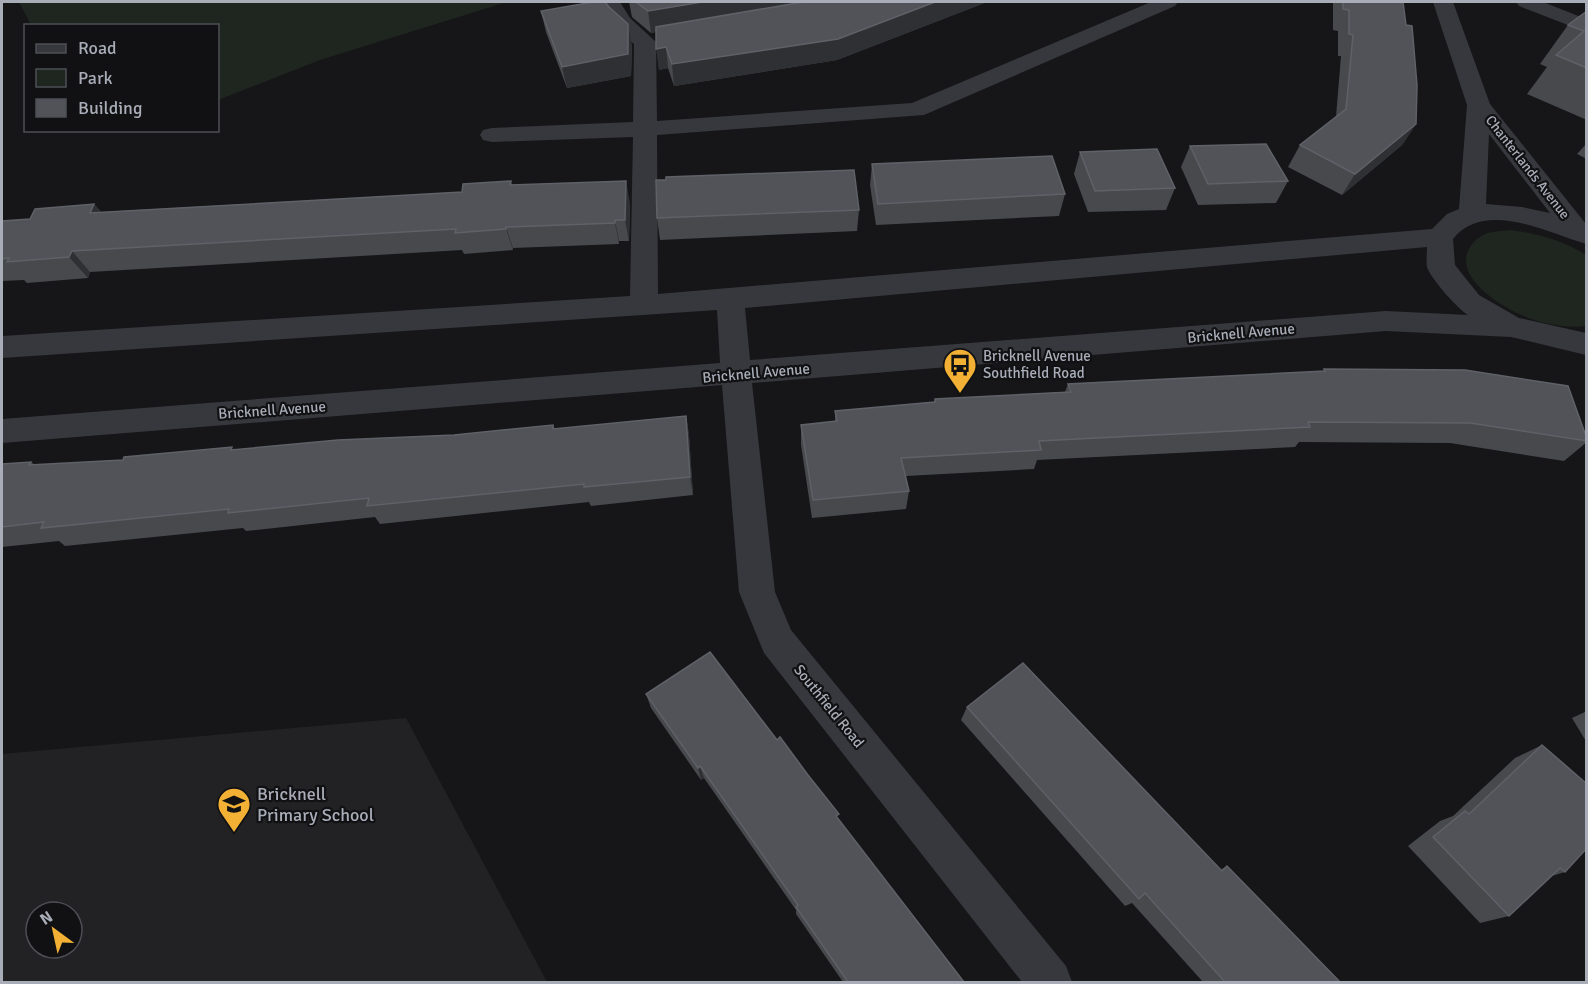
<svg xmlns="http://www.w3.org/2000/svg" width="1588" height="984" font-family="Signika,sans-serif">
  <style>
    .built { fill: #222225; fill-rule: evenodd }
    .green { fill: #1e261f }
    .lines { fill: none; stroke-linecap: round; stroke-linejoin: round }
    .minor { fill: #37383d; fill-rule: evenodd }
    .wall { fill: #47494d }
    .shaded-wall { fill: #2f3033 }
    .building { fill: #525359; stroke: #5f6168; stroke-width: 1.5 }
    .labels { text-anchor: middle; stroke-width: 4.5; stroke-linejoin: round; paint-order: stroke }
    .far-street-label { font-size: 14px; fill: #a8adb8; stroke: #111113 }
    .street-label { font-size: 15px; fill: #a8adb8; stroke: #111113 }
    .poi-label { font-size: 15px; fill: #a8adb8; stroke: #111113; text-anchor: start }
    .near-poi-label { font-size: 18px; fill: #a8adb8; stroke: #111113; text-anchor: start }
  </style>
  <rect width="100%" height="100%" fill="#161618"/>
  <path class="built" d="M406 718 547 982H2V754ZM36 912H72V948H36Z"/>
  <g class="green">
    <polygon points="19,2 507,2 320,60 218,100 218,26 31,25"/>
    <path d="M1511 230C1539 234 1562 240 1586 255V326C1573 328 1559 326 1545 323 1519 318 1454 284 1468 251 1472 242 1479 236 1488 233 1495 231 1504 231 1511 230Z"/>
  </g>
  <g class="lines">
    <g class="minor">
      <path d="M600 2H620L630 18 656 42 657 121 912 103 1151 2H1178L1175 6 924 115 657 135 658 294 1432 229 1447 214 1459 209 1467 105 1433 2H1453L1490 104 1586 224V244C1548 233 1485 199 1453 239L1455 265 1479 295 1519 318 1586 333V355L1511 337 1386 331 752 383 775 592 791 630 1066 966 1072 982H1022L764 653 739 592 722 385 2 443V419L720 363 717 310 2 358V336L630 296 633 137 492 142 483 140 480 135 483 130 492 128 633 122 634 44 614 27ZM1489 134 1550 213 1522 207 1486 204ZM1427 247C1427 253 1426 261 1427 267 1431 279 1457 308 1468 315L1386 311 750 360 745 308Z"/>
      <polygon points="1516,2 1543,2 1586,19 1586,32 1519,6"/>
    </g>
  </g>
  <g class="wall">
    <polygon points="629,2 987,2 837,60 674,86 668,68 659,70 656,32 651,33 632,17"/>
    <polygon points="1333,2 1403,2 1416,124 1402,145 1342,195 1288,167 1300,145 1336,117 1341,56 1338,56 1338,31 1333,30"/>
    <polygon points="541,11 632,45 631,76 567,88 546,32"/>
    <polygon points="1587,11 1587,120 1527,94 1547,67 1540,64 1568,25"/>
    <polygon points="1587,143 1587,159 1577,154"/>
    <polygon points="1190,146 1288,181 1276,203 1198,205 1181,167"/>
    <polygon points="1080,152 1175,188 1166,210 1088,212 1074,174"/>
    <polygon points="872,164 1065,194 1059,216 876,225 870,185"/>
    <polygon points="511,181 512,185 630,203 629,241 619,241 619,244 513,248 513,250 464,254 462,250 90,272 88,278 27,283 24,280 2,281 2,221 30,219 94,204 101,212 462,192"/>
    <polygon points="859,210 857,231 660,240 657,218"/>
    <polygon points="1324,369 1587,439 1587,442 1564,461 1450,443 1299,442 1295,447 1037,460 1034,469 906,476 909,491 906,509 812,518 801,445 801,425 835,422 835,411 934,402 935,399 1065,392 1068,384 1322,372"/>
    <polygon points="686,416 689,435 693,495 591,506 589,502 380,524 375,517 246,531 243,528 65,546 59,541 2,547 2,464 31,462 35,465 123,460 234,450 454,435 553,425 555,429"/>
    <polygon points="646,694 838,819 964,982 843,982 796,914 796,910 704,778 701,780 651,708"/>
    <polygon points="967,707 1220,870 1227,866 1340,982 1203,982 1132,903 1125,906 961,720"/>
    <polygon points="1587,711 1587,743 1572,718"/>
    <polygon points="1542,745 1565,872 1552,876 1509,916 1480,923 1408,846 1440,821 1453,816 1515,758"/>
  </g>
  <g class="shaded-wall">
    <polygon points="702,2 817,2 651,33 648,11"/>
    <polygon points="935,2 987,2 837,60 674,86 672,64"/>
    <polygon points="628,24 632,45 631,76 567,88 562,67"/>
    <polygon points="666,47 668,68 659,70 656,49"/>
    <polygon points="1416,124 1402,145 1342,195 1355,174"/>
    <polygon points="626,181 630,203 629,241 625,220"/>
    <polygon points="94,204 111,225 90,213"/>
    <polygon points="615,220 619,241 619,244 615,223"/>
    <polygon points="506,227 513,248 513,250 506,229"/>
    <polygon points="72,251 90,272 88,278 69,257"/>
    <polygon points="686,416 689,435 693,495 690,477"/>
    <polygon points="700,766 704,778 701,780 698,768"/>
  </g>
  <g class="building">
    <polygon points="593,2 605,2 609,7 628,24 628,54 562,67 541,11"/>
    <polygon points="636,2 702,2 648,11"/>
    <polygon points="803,2 935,2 838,39 672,64 666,47 656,49 656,27"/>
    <polygon points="1343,2 1403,2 1406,25 1412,26 1417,85 1416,124 1355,174 1300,145 1346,109 1353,35 1349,34 1349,10 1343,9"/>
    <polygon points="1587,11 1587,68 1556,55 1584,31 1568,25"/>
    <polygon points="1266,144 1288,181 1208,184 1190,146"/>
    <polygon points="1157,149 1175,188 1095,191 1080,152"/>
    <polygon points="1052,156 1065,194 878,204 872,164"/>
    <polygon points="854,170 859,210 657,218 656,180 666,180 666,177"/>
    <polygon points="511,181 510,185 626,181 625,220 615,220 615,223 506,227 506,229 455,233 456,229 72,251 69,257 7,262 9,258 2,259 2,221 30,219 35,209 94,204 90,213 462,192 463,184"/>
    <polygon points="1324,369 1465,370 1568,386 1587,439 1587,441 1470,423 1308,422 1310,427 1039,441 1041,450 901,458 909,491 813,500 801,425 837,421 835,411 935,402 935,399 1071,392 1068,384 1325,371"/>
    <polygon points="686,416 690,477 584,487 584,484 367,506 369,498 228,513 229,509 41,528 44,522 2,527 2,464 31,462 29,465 123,460 124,457 232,447 231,450 338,440 454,435 553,425 553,429"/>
    <polygon points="710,652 777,740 780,737 808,775 839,814 836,816 964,982 848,982 796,907 798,905 700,766 698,768 646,694"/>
    <polygon points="1023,663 1222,871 1227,866 1340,982 1225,982 1145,893 1139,899 967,707"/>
    <polygon points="1542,745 1587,784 1587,848 1565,872 1560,868 1509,916 1433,837 1465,811 1469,814"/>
  </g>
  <defs>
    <symbol id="bus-pin" viewBox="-11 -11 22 30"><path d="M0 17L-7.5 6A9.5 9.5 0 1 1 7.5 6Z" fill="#f2b134" stroke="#111113"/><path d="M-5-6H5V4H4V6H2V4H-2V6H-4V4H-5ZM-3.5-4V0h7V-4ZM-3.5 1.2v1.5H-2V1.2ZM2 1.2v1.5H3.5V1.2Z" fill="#111"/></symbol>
    <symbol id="school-pin" viewBox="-11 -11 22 30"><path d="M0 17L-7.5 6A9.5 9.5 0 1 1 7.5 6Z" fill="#f2b134" stroke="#111113"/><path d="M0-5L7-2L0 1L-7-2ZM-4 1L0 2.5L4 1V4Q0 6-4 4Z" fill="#111"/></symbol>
  </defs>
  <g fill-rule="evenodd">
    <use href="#bus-pin" x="941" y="346" width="38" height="52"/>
    <use href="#school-pin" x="215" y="785" width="38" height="52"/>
  </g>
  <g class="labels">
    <g class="far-street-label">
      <text transform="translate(1528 167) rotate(52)" y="5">Chanterlands Avenue</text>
    </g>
    <g class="street-label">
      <text transform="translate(1241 333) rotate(-5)" y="5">Bricknell Avenue</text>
      <text transform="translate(756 373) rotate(-5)" y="5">Bricknell Avenue</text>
      <text transform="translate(272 410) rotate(-4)" y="5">Bricknell Avenue</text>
      <text transform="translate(829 706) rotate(51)" y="5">Southfield Road</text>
    </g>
    <g class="poi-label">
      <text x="983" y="361">Bricknell Avenue<tspan x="983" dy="17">Southfield Road</tspan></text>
    </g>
    <g class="near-poi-label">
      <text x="257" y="800">Bricknell<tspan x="257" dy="21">Primary School</tspan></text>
    </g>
  </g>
  <rect width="1588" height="984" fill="none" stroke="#a8adb8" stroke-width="6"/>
  <rect x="24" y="24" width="195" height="108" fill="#111113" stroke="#4d4f55" stroke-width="1.5"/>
  <rect x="36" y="44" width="30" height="9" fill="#37383d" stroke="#4d4f55" stroke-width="1.5"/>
  <text x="78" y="54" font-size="18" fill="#a8adb8">Road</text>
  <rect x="36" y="69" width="30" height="18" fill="#1e261f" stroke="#4d4f55" stroke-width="1.5"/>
  <text x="78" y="84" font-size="18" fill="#a8adb8">Park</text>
  <rect x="36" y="99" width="30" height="18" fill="#525359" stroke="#4d4f55" stroke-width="1.5"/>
  <text x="78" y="114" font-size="18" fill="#a8adb8">Building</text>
  <g transform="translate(54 930) rotate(327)"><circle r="28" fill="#111113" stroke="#4d4f55" stroke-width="1.5"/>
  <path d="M0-4.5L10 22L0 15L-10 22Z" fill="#f2b134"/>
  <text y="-9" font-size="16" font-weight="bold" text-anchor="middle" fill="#a8adb8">N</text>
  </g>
</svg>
